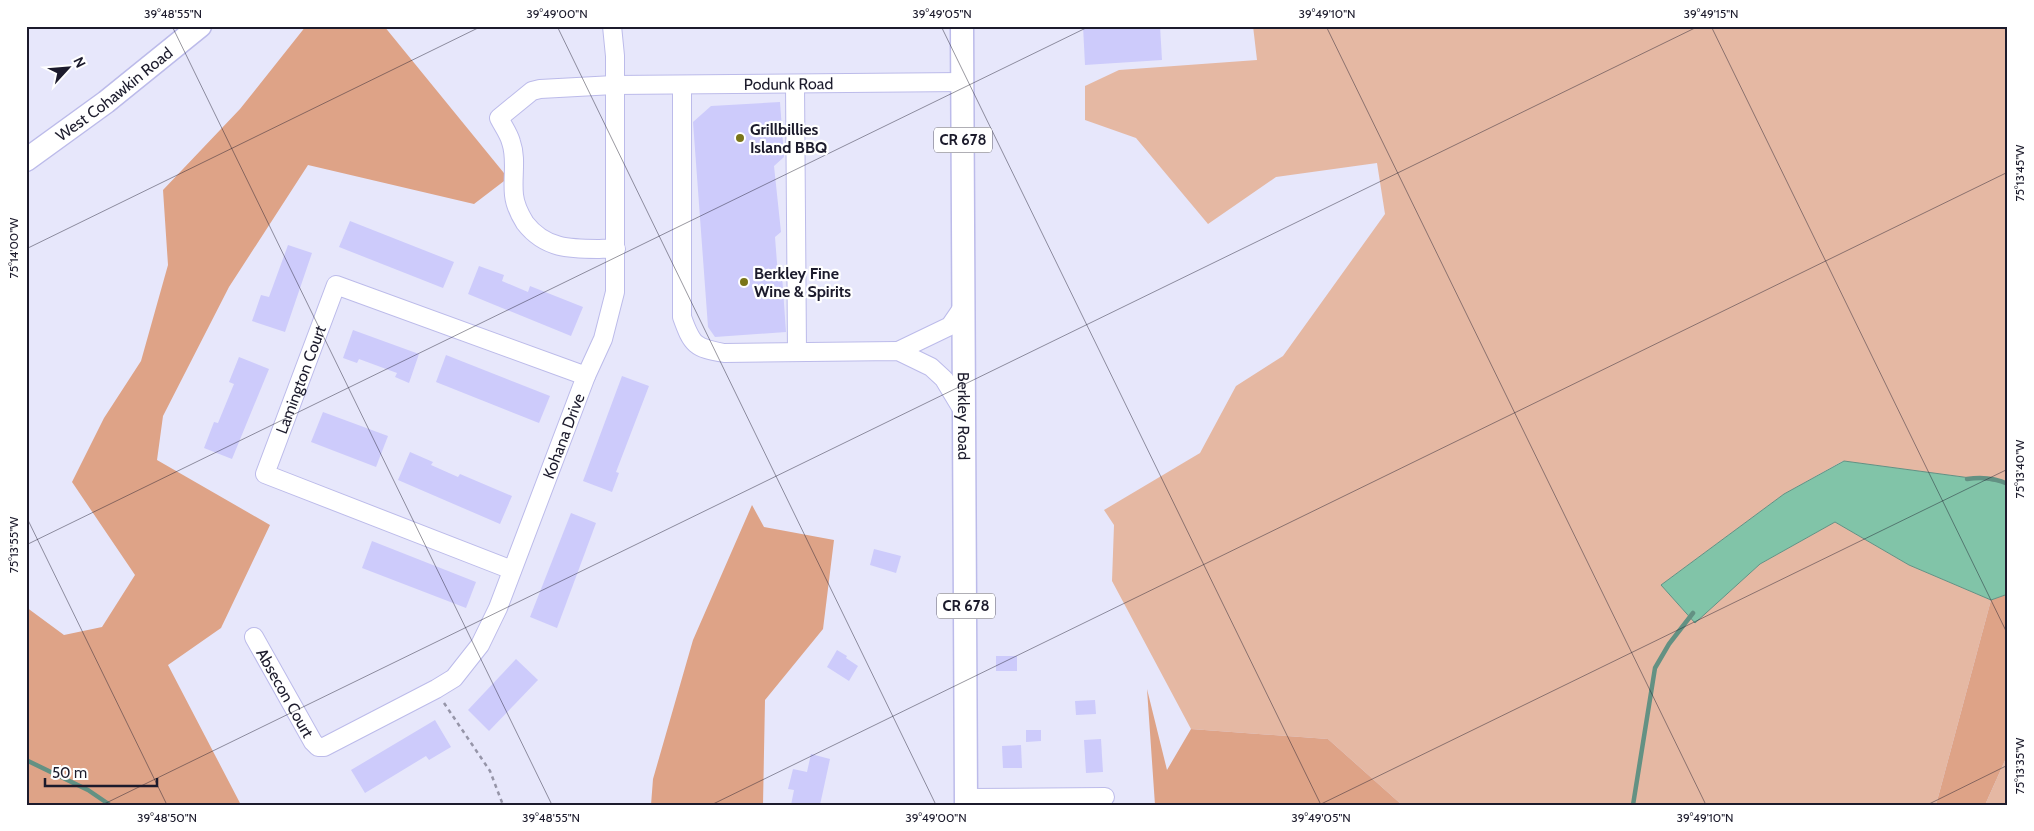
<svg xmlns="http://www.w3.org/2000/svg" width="2034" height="831" font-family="Cabin,sans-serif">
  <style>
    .green { fill: #e5b8a3 }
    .forest { fill: #dea387 }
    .water { fill: #81c4a8; stroke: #639183 }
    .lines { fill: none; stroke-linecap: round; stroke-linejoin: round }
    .stream { stroke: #639183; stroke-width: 4.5 }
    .building { fill: #cdcbfb }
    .minor-casing { stroke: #bcbbea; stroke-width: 20 }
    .major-casing { stroke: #bcbbea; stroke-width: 25 }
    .path { stroke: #9695a8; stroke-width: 2.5; stroke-dasharray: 4 4; stroke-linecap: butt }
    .minor { stroke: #fff; stroke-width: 18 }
    .major { stroke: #fff; stroke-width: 22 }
    .ticks { fill: none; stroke: #1c1b2c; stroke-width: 1; stroke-opacity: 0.45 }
    .poi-dot { fill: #7a7519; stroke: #fff; stroke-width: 2 }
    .labels { text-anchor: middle; stroke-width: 4.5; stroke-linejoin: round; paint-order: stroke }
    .shield { fill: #fff; stroke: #605f6b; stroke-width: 1 }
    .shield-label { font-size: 15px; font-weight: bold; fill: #1c1b2c }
    .street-label { font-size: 16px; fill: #1c1b2c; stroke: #fff }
    .poi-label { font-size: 16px; font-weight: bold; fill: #1c1b2c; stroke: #fff; text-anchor: start }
    .neatline { fill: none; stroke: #1c1b2c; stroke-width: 2 }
    .ticks-label { font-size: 12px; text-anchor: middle; fill: #1c1b2c }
  </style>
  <rect width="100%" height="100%" fill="#e7e7fb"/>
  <g class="green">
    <polygon points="1253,26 2008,26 2008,483 1843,461 1784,494 1661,585 1695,623 1760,564 1835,522 1909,565 1991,600 1936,805 1402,805 1328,739 1191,729 1112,581 1114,525 1104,510 1200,453 1236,386 1283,356 1385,214 1377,163 1276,177 1208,224 1136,138 1085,120 1085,86 1119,70 1257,60"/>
    <polygon points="2008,712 2008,805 1985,805 2007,756"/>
  </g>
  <g class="forest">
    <polygon points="306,26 384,26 508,178 474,204 308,165 229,287 163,416 157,460 270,525 221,628 168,665 241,805 26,805 26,607 64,635 102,627 135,575 72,482 104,418 141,361 168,265 163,190 240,109"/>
    <polygon points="752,505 764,527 834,540 823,629 765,700 763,805 651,805 653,779 693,640"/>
    <polygon points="2008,594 2007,756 1985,805 1936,805 1991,600"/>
    <polygon points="1147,689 1167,770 1191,729 1328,739 1402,805 1155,805"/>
  </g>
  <polygon class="water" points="1844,461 2008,483 2008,594 1991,600 1909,565 1835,522 1760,564 1695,623 1661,585 1784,494"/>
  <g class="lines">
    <g class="stream">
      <path d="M1967 479C1980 477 1995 478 2008 484"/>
      <polyline points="26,760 88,790 110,805"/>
      <polyline points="1633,805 1655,668 1669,644 1693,613"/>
    </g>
  </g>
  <g class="building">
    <polygon points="1083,26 1160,26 1162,60 1085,65"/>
    <polygon points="780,102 784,157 774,166 781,232 775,237 778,276 782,275 786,332 715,337 708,327 693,122 711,106"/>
    <polygon points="350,221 454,262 443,288 339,247"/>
    <polygon points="288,245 312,253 285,332 252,321 261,295 269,297"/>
    <polygon points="479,266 504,275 502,281 528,292 530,286 583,307 571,336 468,294"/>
    <polygon points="353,330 419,354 409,383 395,377 397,373 359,359 357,363 343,358"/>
    <polygon points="446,355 550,396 539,423 436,382"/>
    <polygon points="239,357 269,369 232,459 204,448 214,422 218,423 234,384 229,382"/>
    <polygon points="622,376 649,386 616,472 619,473 612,492 583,481"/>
    <polygon points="323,412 388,436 376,467 311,442"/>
    <polygon points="410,452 433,462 431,465 458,477 460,474 512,496 500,524 398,480"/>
    <polygon points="571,513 596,523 557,628 530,617"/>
    <polygon points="372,541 476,582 466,608 362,568"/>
    <polygon points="874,549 901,556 896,573 870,565"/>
    <polygon points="837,650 847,656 846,658 858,666 849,681 827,667"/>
    <rect x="996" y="656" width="21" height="15"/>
    <polygon points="516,659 538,680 489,731 468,710"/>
    <polygon points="1095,700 1096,714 1076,715 1075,701"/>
    <polygon points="435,720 451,747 429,760 426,756 365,793 351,770"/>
    <polygon points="1026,730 1041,730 1041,741 1026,742"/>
    <polygon points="1101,739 1103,772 1086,773 1084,740"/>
    <polygon points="1021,745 1022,768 1003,768 1002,746"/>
    <polygon points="811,754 830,759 820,805 791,805 794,790 788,789 793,769 807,772"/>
  </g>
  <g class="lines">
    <defs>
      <g id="minor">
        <polyline points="795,84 797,352"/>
        <path d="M682 85V317C692 345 695 348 724 353L898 351 931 367 944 379 965 414"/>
        <path id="s1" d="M616 249C580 248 549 254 525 223 520 215 515 205 514 195 512 177 517 159 511 142 509 134 503 126 499 118L532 91 540 89 614 85 963 82"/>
        <polyline points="898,351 950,326 965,304"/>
        <path id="s2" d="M512 570 265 474 336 285 586 376"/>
        <path id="s3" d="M254 637 313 742 318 747H324L436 689 454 678 480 645 498 608 586 376 603 339 615 292V56L612 26"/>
        <polyline points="966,798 1105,797"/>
      </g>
      <g id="major">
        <path id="s4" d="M962 26 966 805"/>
        <path id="s5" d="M26 160 106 102 200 26"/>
      </g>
    </defs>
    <use href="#minor" class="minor-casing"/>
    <use href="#major" class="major-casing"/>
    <polyline class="path" points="444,703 490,771 503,805"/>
    <use href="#minor" class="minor"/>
    <use href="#major" class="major"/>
  </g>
  <path class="ticks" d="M172 26 552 805M557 26 936 805M941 26 1321 805M1326 26 1706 805M1711 26 2008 635M26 249 482 26M26 516 167 805M26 545 1090 26M102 805 1699 26M711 805 2008 172M1319 805 2008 469M1927 805 2008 765"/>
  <g class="poi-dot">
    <circle cx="740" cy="138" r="5"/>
    <circle cx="744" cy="282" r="5"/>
  </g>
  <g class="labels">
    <g class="shield">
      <rect x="934" y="127.5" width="58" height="25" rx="4"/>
      <rect x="937" y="593.5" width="58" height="25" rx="4"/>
    </g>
    <g class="shield-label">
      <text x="963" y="145">CR 678</text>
      <text x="966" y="611">CR 678</text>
    </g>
    <g class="street-label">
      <text dy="6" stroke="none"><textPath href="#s1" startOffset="509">Podunk Road</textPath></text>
      <text dy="6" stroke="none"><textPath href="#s5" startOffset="110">West Cohawkin Road</textPath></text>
      <text dy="6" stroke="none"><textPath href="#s2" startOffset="366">Lamington Court</textPath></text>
      <text dy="6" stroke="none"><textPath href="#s4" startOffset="390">Berkley Road</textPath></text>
      <text dy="6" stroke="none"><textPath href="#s3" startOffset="548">Kohana Drive</textPath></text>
      <text dy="6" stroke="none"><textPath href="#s3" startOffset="64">Absecon Court</textPath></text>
    </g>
    <g class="poi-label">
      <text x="750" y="135">Grillbillies<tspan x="750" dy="18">Island BBQ</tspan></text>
      <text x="754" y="279">Berkley Fine<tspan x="754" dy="18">Wine &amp; Spirits</tspan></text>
    </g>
  </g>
  <rect width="2034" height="831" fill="none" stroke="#ffffff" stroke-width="55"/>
  <g transform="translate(68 68) rotate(64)" stroke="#ffffff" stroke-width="4" paint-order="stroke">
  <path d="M0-4L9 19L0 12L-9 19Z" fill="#1c1b2c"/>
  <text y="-8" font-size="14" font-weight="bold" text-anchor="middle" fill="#1c1b2c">N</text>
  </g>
  <path d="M45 778v8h112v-8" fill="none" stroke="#1c1b2c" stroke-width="2.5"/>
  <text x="52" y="778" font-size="15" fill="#1c1b2c" stroke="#ffffff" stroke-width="4" paint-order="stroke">50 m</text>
  <rect x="28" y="28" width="1978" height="776" class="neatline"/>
  <g class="ticks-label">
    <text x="173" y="18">39°48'55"N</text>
    <text x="557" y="18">39°49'00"N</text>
    <text x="942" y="18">39°49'05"N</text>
    <text x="1327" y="18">39°49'10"N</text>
    <text x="1711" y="18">39°49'15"N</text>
    <text transform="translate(2020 173) rotate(-90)" y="4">75°13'45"W</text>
    <text transform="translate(14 248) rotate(-90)" y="4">75°14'00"W</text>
    <text transform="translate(2020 469) rotate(-90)" y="4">75°13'40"W</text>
    <text transform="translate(14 545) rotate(-90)" y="4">75°13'55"W</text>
    <text transform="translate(2020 766) rotate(-90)" y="4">75°13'35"W</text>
    <text x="167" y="822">39°48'50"N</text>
    <text x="551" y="822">39°48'55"N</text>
    <text x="936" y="822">39°49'00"N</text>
    <text x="1321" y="822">39°49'05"N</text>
    <text x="1705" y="822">39°49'10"N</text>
  </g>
</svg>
